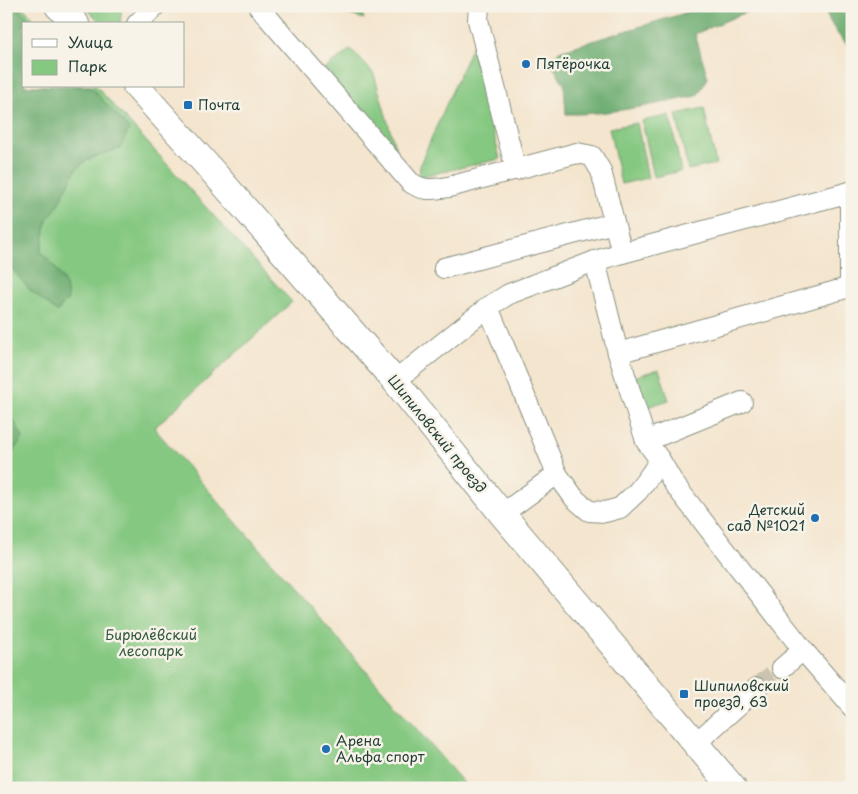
<svg xmlns="http://www.w3.org/2000/svg" width="858" height="794" font-family="'Playpen Sans',sans-serif">
  <style>
    .green { fill: #85c881; stroke: #52825a }
    .forest { fill: #6cac6f; stroke: #467452 }
    .lines { fill: none; stroke-linecap: round; stroke-linejoin: round }
    .minor-tunnel { stroke: #c9c3af; stroke-width: 20; stroke-dasharray: 20 10; stroke-linecap: butt }
    .minor-casing { stroke: #8a9181; stroke-width: 22 }
    .major-casing { stroke: #8a9181; stroke-width: 28 }
    .minor { stroke: #fff; stroke-width: 20 }
    .major { stroke: #fff; stroke-width: 26 }
    .poi-dot { fill: #1f6fb2; stroke: #f7f3e8; stroke-width: 2 }
    .labels { text-anchor: middle; stroke-width: 5; stroke-linejoin: round; paint-order: stroke }
    .poi-label { font-size: 14px; fill: #1f3d34; stroke: #f7f3e8; text-anchor: start }
    .street-label { font-size: 14px; fill: #1f3d34; stroke: #f7f3e8 }
    .park-label { font-size: 14px; fill: #335943; stroke: #f7f3e8 }
  </style>
  <rect width="100%" height="100%" fill="#f7f3e8"/>
  <filter id="ink" filterUnits="userSpaceOnUse"><feTurbulence type="fractalNoise" baseFrequency=".02" numOctaves="2"/><feDisplacementMap in="SourceGraphic" scale="10" xChannelSelector="R" yChannelSelector="G"/><feConvolveMatrix kernelMatrix="1 2 1 2 8 2 1 2 1" color-interpolation-filters="sRGB"/></filter>
  <filter id="wash" filterUnits="userSpaceOnUse"><feTurbulence type="fractalNoise" baseFrequency=".0096" numOctaves="4" result="noise"/><feDisplacementMap in="SourceGraphic" scale="20" xChannelSelector="R" yChannelSelector="G"/><feGaussianBlur stdDeviation="1.12" result="paint"/><feColorMatrix in="noise" values="0 0 0 0 0 0 0 0 0 0 0 0 0 0 0 0 0 1.4 0 .05"/><feComposite in="paint" operator="in"/></filter>
  <g filter="url(#wash)">
    <rect width="100%" height="100%" fill="#f4e5ce"/>
    <g class="green">
      <polygon points="6,6 22,6 38,24 24,24 24,86 96,86 292,302 154,428 468,788 6,788"/>
      <polygon points="84,6 122,6 120,24 102,24"/>
      <polygon points="321,6 360,6 364,19"/>
      <polygon points="472,46 500,159 419,177 420,164"/>
      <polygon points="351,49 374,74 400,164 321,72"/>
      <polygon points="704,108 716,164 688,170 676,114"/>
      <polygon points="670,115 681,171 654,177 642,121"/>
      <polygon points="637,123 648,178 621,184 609,128"/>
      <polygon points="659,369 669,400 644,408 634,377"/>
    </g>
    <g class="forest">
      <polygon points="6,6 17,6 33,24 24,24 24,86 90,86 129,129 120,148 87,160 76,169 57,207 47,220 41,252 54,266 66,285 68,299 57,312 30,290 6,262"/>
      <path d="M708 6H760L695 34 708 78 697 96C654 104 611 115 566 114L564 84 551 63 559 51Z"/>
      <path d="M823 6H852V47C838 40 829 20 823 6Z"/>
      <polygon points="6,414 11,415 23,438 6,461"/>
    </g>
  </g>
  <g filter="url(#ink)">
    <g class="lines">
      <polyline class="minor-tunnel" points="757,688 782,668"/>
      <defs>
        <g id="minor">
          <path d="M258 6 410 182C424 192 433 189 449 187L577 153 592 156 601 171 622 253"/>
          <polyline points="479,6 478,20 516,170"/>
          <polyline points="137,24 155,6"/>
          <polyline points="850,192 850,287"/>
          <polyline points="595,261 618,353 646,441 660,460 674,484 803,650 852,707"/>
          <polyline points="444,268 614,223"/>
          <polyline points="488,307 557,474 575,499 589,511 605,512 620,508 638,491 650,475 660,460"/>
          <polyline points="618,353 850,287 852,288"/>
          <polyline points="395,381 488,307 509,294 595,261 622,253 850,192 852,192"/>
          <polyline points="646,441 742,402"/>
          <polyline points="502,514 557,474"/>
          <polyline points="782,668 803,650"/>
          <polyline points="696,743 757,688"/>
        </g>
        <g id="major">
          <polyline points="58,6 76,24"/>
          <polyline points="136,86 214,173 395,381 502,514 733,788"/>
        </g>
      </defs>
      <use href="#minor" class="minor-casing"/>
      <use href="#major" class="major-casing"/>
      <use href="#minor" class="minor"/>
      <use href="#major" class="major"/>
    </g>
  </g>
  <g class="poi-dot">
    <circle cx="526" cy="64" r="5"/>
    <rect x="183" y="100" width="10" height="10" rx="2.5"/>
    <circle cx="815" cy="518" r="5"/>
    <rect x="679" y="689" width="10" height="10" rx="2.5"/>
    <circle cx="326" cy="749" r="5"/>
  </g>
  <g class="labels">
    <g class="poi-label">
      <text x="536" y="69">Пятёрочка</text>
      <text x="198" y="110">Почта</text>
      <text x="805" y="515" text-anchor="end">Детский<tspan x="805" dy="16">сад №1021</tspan></text>
      <text x="694" y="691">Шипиловский<tspan x="694" dy="16">проезд, 63</tspan></text>
      <text x="336" y="746">Арена<tspan x="336" dy="16">Альфа спорт</tspan></text>
    </g>
    <g class="street-label">
      <text transform="translate(437 434) rotate(51)" y="5">Шипиловский проезд</text>
    </g>
    <g class="park-label">
      <text x="151" y="640">Бирюлёвский<tspan x="151" dy="16">лесопарк</tspan></text>
    </g>
  </g>
  <rect width="858" height="794" fill="none" stroke="#f7f3e8" stroke-width="25"/>
  <rect x="22" y="22" width="162" height="65" fill="#f7f3e8" stroke="#a1aaa0"/>
  <rect x="32" y="39" width="25" height="8" fill="#ffffff" stroke="#a1aaa0"/>
  <text x="68" y="48" font-size="15" fill="#1f3d34">Улица</text>
  <rect x="32" y="60" width="25" height="15" fill="#85c881" stroke="#a1aaa0"/>
  <text x="68" y="72" font-size="15" fill="#1f3d34">Парк</text>
</svg>
